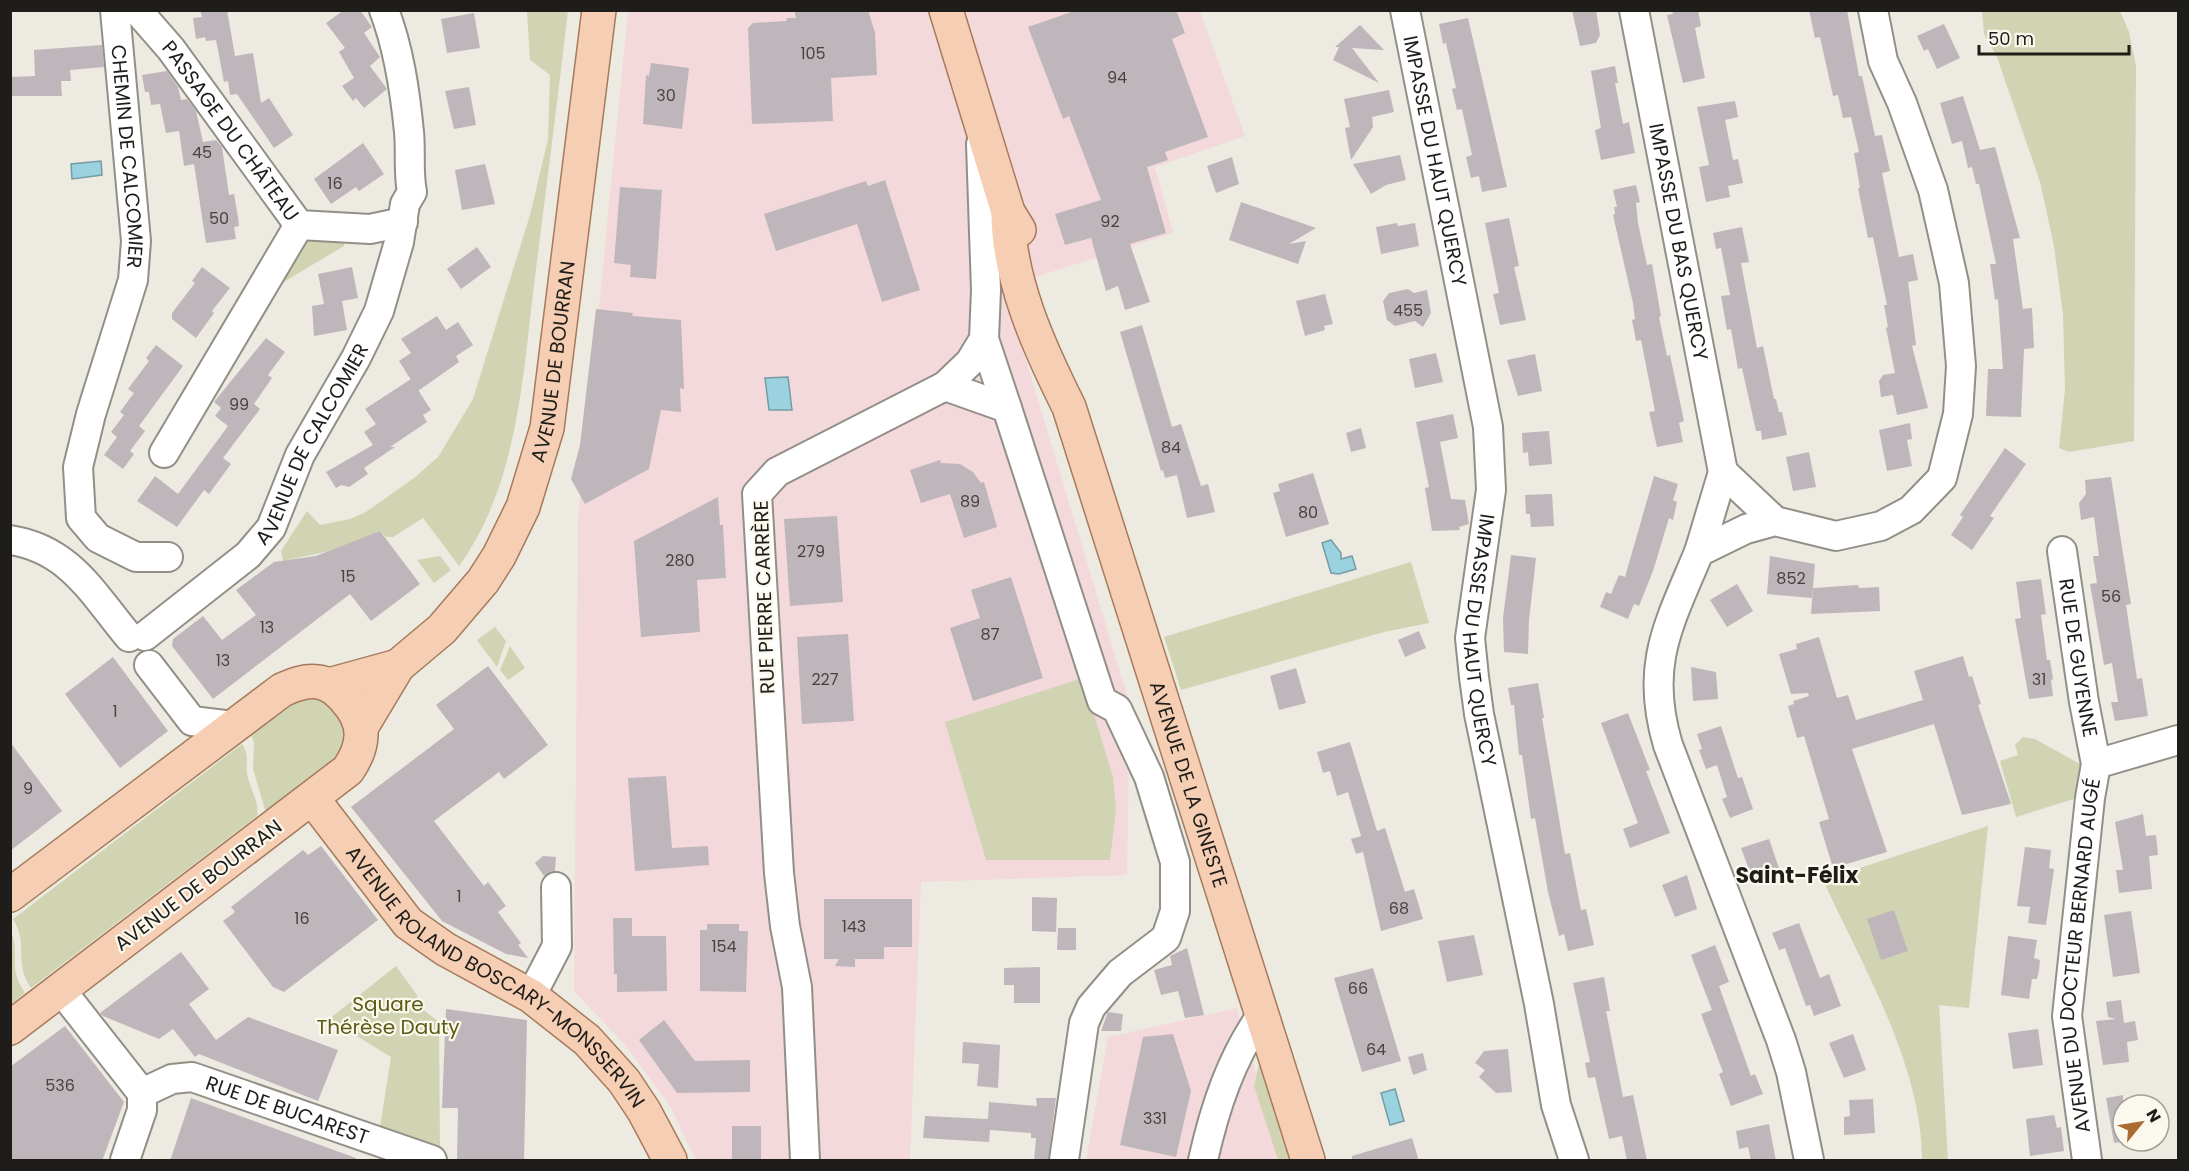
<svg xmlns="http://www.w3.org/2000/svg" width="2189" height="1171" font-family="Poppins,sans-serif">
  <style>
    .commercial { fill: #f4d9dc }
    .green { fill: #d1d4b2 }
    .water { fill: #9ad2df; stroke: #759ca4; stroke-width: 1.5 }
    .building { fill: #bfb6bb }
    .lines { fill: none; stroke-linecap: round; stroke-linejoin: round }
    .minor-casing { stroke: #928f87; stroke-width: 32 }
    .major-casing { stroke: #a67b5c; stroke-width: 36 }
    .minor { stroke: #fff; stroke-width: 28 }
    .major { stroke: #f5ceb3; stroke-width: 33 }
    .labels { text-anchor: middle; stroke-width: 4.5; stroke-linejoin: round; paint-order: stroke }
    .number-label { font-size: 16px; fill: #464342 }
    .street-label { font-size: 20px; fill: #1e1d19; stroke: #fbf8ee }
    .park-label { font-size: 20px; fill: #5a5c15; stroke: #fbf8ee }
    .quarter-label { font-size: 22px; font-weight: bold; fill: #1e1d19; stroke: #fbf8ee }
  </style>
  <rect width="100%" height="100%" fill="#edeae1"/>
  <g class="commercial">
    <polygon points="628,11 1200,11 1245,136 1155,167 1173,233 1004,287 1130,705 1127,875 921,882 910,1160 696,1160 670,1106 626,1046 574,991 578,522"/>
    <polygon points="1237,1008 1281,1160 1086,1160 1108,1037"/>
  </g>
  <g class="green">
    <path d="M527 11H568C558 97 547 183 536 269 523 369 520 482 459 566L423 518 393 537H386L380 531 339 549 283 561 281 551 307 511 320 525 350 519 366 512 414 478 438 457 473 399 530 215 548 139 550 75 530 60Z"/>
    <polygon points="1982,11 2120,11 2129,32 2136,66 2134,441 2069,452 2059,448 2065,390 2063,315 2054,246 2040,182 1997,57 1984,34"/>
    <polygon points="345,232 344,246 277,286 306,239"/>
    <polygon points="440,556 451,570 434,583 417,560"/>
    <polygon points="1411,562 1429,623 1384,632 1181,690 1164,637"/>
    <polygon points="495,627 506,641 497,667 477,640"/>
    <polygon points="510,646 525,668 508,680 500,670"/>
    <polygon points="1083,678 1113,777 1116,810 1110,860 986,860 945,722"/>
    <polygon points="303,694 333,703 348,729 345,755 268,820 253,769 254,743 249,728"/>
    <polygon points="2023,737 2035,739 2080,764 2082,774 2080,797 2016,817 2000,761 2018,755 2015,745"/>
    <path d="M242 744C249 753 246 762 247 773 249 787 260 802 257 816L31 988C13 962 29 944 13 919Z"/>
    <path d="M1988 826 1969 1008 1939 1005 1948 1160H1922C1922 1065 1862 965 1823 880Z"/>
    <path d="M10 930C22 953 6 965 25 993L11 1004Z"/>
    <polygon points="396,966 417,995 420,1007 439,1022 440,1150 380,1127 391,1057 329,1019"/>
    <polygon points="1264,1060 1295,1160 1278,1160 1254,1086 1259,1063"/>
  </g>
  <g class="water">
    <polygon points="101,161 102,175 72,179 71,164"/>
    <polygon points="788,377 792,410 769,410 765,378"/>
    <polygon points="1331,540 1341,553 1341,559 1352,556 1356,569 1339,574 1331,573 1322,543"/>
    <polygon points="1395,1089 1404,1121 1390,1125 1381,1093"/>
  </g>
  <g class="building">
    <polygon points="200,10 227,10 235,56 253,53 261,103 269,98 293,135 274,148 237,94 230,95 228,81 224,82 216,40 206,41 205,37 196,39 193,18 202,17"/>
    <polygon points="344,10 360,10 372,27 364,33 380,57 370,66 387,89 364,108 356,98 353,101 342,86 354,78 339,52 345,48 326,23"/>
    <polygon points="794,10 868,10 875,33 877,75 831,78 833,121 752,124 748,28 753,23 786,21 787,18 796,18"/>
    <polygon points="1077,10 1176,10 1185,33 1172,39 1208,137 1165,152 1168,160 1147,167 1166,233 1130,244 1150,302 1125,310 1118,286 1106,291 1091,238 1065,245 1055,214 1101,200 1069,116 1063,119 1028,27"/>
    <polygon points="1572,10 1596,10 1600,35 1596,43 1580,46"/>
    <polygon points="1672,10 1698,10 1701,26 1695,28 1705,78 1683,83 1667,15 1673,14"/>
    <polygon points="1809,10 1847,10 1859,76 1862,76 1875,136 1882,135 1890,171 1882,173 1899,257 1913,254 1918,280 1908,282 1916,345 1912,346 1928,408 1897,415 1893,395 1881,397 1879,381 1883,375 1895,373 1886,328 1888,327 1884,305 1887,305 1873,237 1868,238 1858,188 1860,188 1854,153 1859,152 1851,117 1843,118 1838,95 1833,96 1820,37 1815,38"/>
    <polygon points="474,13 480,48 447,53 441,19"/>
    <polygon points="1468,18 1507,187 1482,192 1479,176 1471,178 1466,157 1472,155 1462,109 1457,110 1452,89 1456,88 1446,43 1443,44 1439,24"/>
    <polygon points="1944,24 1960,58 1937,69 1928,49 1924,51 1917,36"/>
    <polygon points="1360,25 1384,50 1352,48 1379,83 1333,60 1339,47 1335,47"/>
    <polygon points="102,45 104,67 70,70 71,81 61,81 62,96 10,96 10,77 35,76 34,50"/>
    <polygon points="651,63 689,68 682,129 643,124 646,75 649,76"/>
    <polygon points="1615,66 1618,83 1615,83 1623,124 1629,122 1635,153 1601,160 1595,130 1601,128 1591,71"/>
    <polygon points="167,71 178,87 181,100 187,99 196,111 203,142 216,140 222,147 229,195 234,194 238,217 239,226 234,227 236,239 206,243 194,164 184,166 179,131 166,133 160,104 151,105 149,92 145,92 142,75"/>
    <polygon points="469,87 476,125 454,129 445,91"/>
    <polygon points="1389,90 1394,112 1372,117 1373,127 1351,160 1345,128 1350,127 1344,99"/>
    <polygon points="1963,96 1980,150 1995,147 2020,238 2013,239 2023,309 2032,308 2034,348 2024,349 2021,417 1986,416 1988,369 2003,369 1998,299 1995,300 1990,264 1996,264 1979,184 1976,184 1972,167 1968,168 1962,141 1952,144 1940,103"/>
    <polygon points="1735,101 1738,117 1725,120 1733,160 1738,159 1743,183 1728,186 1730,197 1706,202 1699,167 1709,165 1697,107"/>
    <polygon points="363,143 384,174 359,191 356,187 331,204 314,179"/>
    <polygon points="1400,155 1406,180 1386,185 1371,194 1353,164"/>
    <polygon points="1232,157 1239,184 1216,193 1207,166"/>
    <polygon points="485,164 495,204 462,210 455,170"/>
    <polygon points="885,180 920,290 882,302 857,224 776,251 764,214 866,181 868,186"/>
    <polygon points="1636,185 1640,202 1636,203 1638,223 1647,265 1652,264 1661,316 1659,317 1667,356 1670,355 1684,421 1679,423 1683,442 1657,447 1649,412 1655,411 1641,340 1636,341 1632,320 1635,319 1633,303 1613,215 1615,214 1614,207 1617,207 1613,190"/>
    <polygon points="620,187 662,190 656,279 630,277 631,265 614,263"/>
    <polygon points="1241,202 1316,228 1289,244 1306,241 1298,264 1229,240"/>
    <polygon points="1509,218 1519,266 1514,267 1526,320 1500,325 1493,294 1499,293 1485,223"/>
    <polygon points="1397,223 1398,226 1415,223 1419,246 1381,254 1376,227"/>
    <polygon points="1742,227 1749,262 1741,263 1757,348 1763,346 1774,399 1776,399 1779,412 1782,412 1787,435 1762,440 1761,431 1756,431 1742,368 1738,369 1731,329 1727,330 1721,296 1730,295 1721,248 1716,249 1713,233"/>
    <polygon points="477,247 491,267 461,289 447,269"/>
    <polygon points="202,267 230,288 212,311 214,313 196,338 172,319 172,313 195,283 192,281"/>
    <polygon points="352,267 358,298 342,301 347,330 314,336 312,306 324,304 318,274"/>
    <polygon points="1408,289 1414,293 1427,290 1431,313 1423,327 1415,321 1395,326 1387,320 1383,301 1389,293"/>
    <polygon points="1325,294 1333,324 1324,326 1325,330 1305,336 1296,301"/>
    <polygon points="596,309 633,313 632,316 681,320 684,389 680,388 681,412 661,410 649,469 585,504 571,479 580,445"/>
    <polygon points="437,316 446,330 458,322 473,345 456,356 459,362 418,391 399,361 411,353 401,339"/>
    <polygon points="1142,325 1172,427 1181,424 1201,486 1208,484 1215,512 1187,518 1177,475 1165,478 1163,470 1161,471 1120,332"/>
    <polygon points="266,338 285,352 268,375 272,378 254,404 260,409 223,458 231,464 209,494 204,490 177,527 137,501 155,476 178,494 228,426 215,416 221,408 214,402"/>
    <polygon points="156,345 183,366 139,426 145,431 130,451 134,454 123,469 104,455 117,437 111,432 124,415 120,412 134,393 128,389 149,361 146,358"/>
    <polygon points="1436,353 1443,382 1415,388 1409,359"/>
    <polygon points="1535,354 1542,391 1518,396 1507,360"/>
    <polygon points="411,379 431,410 423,415 427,422 390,447 395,447 364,468 368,474 349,487 341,485 336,488 326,472 373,445 364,432 376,424 365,409"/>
    <polygon points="1453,414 1458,438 1440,442 1451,499 1465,500 1469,524 1459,527 1460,530 1432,531 1425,488 1429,487 1416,422"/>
    <polygon points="1910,423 1912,439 1907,440 1912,466 1887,471 1879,430"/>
    <polygon points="1361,428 1366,448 1351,452 1346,433"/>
    <polygon points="1549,431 1552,464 1529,466 1528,452 1523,453 1522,433"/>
    <polygon points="2005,448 2026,464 1990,516 1994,518 1972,550 1951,535 1963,517 1960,515"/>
    <polygon points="1809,452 1816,487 1793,491 1786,457"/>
    <polygon points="940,460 941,463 960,464 973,472 981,483 984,482 997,527 964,538 950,494 921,503 910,470"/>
    <polygon points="1313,473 1329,524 1286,537 1273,493 1280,491 1278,484"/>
    <polygon points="1654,476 1678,484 1673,500 1677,502 1673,520 1669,518 1653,571 1639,606 1634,604 1628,619 1600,607 1606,592 1611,594 1619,575 1625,577"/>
    <polygon points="2111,477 2131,604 2126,605 2137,679 2142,678 2148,716 2115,721 2111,702 2118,702 2112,663 2104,665 2090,584 2097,583 2093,556 2099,556 2094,517 2081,520 2079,503 2086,494 2085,480"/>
    <polygon points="1552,494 1554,526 1531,527 1530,514 1526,514 1525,495"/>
    <polygon points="718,497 720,525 723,525 726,578 697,580 700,632 641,637 634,541"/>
    <polygon points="837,516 843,602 790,606 784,519"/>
    <polygon points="380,531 420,584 371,621 350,594 213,699 172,646 173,639 203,616 222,640 256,615 236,590 274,562 316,556"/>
    <polygon points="1511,555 1536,558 1529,620 1528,654 1504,652 1503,618"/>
    <polygon points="1770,556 1815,564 1812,598 1767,594"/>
    <polygon points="1011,577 1043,678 973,701 950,628 980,618 971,590"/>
    <polygon points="2041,579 2046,614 2041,615 2047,660 2050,660 2053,679 2051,680 2053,696 2029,699 2015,619 2021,618 2016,582"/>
    <polygon points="1737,584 1753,611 1727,627 1710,600"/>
    <polygon points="1858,585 1859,588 1879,587 1880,611 1811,614 1813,588"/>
    <polygon points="1419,631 1426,648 1405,657 1398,640"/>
    <polygon points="848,634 854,721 802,724 797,637"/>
    <polygon points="1819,637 1837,698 1848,695 1856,720 1923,700 1914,671 1963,656 1969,677 1972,676 1981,704 1978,705 2011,804 1962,815 1934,724 1852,749 1887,852 1833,868 1819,822 1829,819 1804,736 1797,738 1788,706 1794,704 1793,701 1809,696 1808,693 1791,694 1779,654 1797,649 1796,644"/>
    <polygon points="113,657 168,731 120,768 65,694"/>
    <polygon points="488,666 548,745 504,779 499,772 434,821 484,886 488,882 506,906 498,912 521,943 518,945 528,958 506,954 442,921 351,807 454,729 436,705"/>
    <polygon points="1691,667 1716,672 1718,699 1693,701"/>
    <polygon points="1296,668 1306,703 1279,710 1270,676"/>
    <polygon points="1538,683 1544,718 1542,718 1565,854 1570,853 1581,910 1586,909 1594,945 1568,951 1564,934 1559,936 1548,892 1535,818 1531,819 1522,755 1519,755 1514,705 1511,705 1508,688"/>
    <polygon points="1628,713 1650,770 1646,771 1670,833 1630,848 1623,829 1638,823 1601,723"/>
    <polygon points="1721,726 1738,778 1742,777 1753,809 1730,818 1722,799 1727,797 1717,765 1706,769 1699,750 1702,749 1697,734"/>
    <polygon points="10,742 62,811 10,851"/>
    <polygon points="1350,742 1377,831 1385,828 1405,892 1414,889 1423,919 1381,931 1363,852 1356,854 1351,839 1361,836 1348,792 1337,796 1330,771 1323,773 1317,752"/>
    <polygon points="666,776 672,848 708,846 709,865 635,871 628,778"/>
    <polygon points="2143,814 2146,836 2156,835 2158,855 2149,856 2152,889 2119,893 2116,870 2123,870 2115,822"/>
    <polygon points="1769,839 1780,871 1753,880 1741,848"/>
    <polygon points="321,846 378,920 284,992 273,987 223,921 235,912 231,907 303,850 308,855"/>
    <polygon points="2025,847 2051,850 2049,868 2054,869 2046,925 2028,923 2030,907 2017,906"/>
    <polygon points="543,856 556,857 555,871 544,876 535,863"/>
    <polygon points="1687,875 1697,909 1675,917 1662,885"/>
    <polygon points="1032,897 1057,898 1056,932 1032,931"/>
    <polygon points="824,899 912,899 912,947 884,947 884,959 855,959 855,967 835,966 839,959 824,959"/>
    <polygon points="1894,910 1908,951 1881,960 1867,919"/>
    <polygon points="2131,911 2140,973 2113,977 2104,915"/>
    <polygon points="613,918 632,918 632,936 666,936 667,991 617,992 617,974 614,974"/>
    <polygon points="1799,923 1820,978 1829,974 1841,1006 1814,1016 1810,1005 1806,1006 1785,948 1779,950 1772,933"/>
    <polygon points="707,924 739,924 739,931 748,931 746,992 700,991 700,930 707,930"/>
    <polygon points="1058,928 1076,928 1076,950 1057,950"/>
    <polygon points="1474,935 1483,975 1447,982 1438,941"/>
    <polygon points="2008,936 2037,940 2034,958 2040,960 2039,970 2037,979 2032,979 2029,999 2001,995"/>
    <polygon points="1715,945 1729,982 1719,986 1751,1076 1755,1074 1763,1094 1731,1106 1719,1074 1723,1072 1701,1014 1712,1010 1691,955"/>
    <polygon points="1187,948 1204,1015 1185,1018 1178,991 1161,995 1154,970 1172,965 1170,956"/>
    <polygon points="181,952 209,989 189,1004 216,1040 248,1017 338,1050 318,1101 199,1054 195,1057 173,1029 159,1039 103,1016 100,1013"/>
    <polygon points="1040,967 1040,1003 1014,1003 1014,985 1004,985 1004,968"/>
    <polygon points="1373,968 1401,1061 1362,1072 1334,978"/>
    <polygon points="1604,977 1610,1011 1606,1011 1623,1097 1633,1095 1647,1161 1627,1161 1622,1136 1609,1139 1595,1077 1588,1078 1585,1063 1590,1062 1573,983"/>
    <polygon points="2121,1000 2124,1023 2135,1021 2138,1040 2127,1042 2129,1062 2103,1065 2096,1021 2116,1019 2108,1017 2106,1002"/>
    <polygon points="446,1009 527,1020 524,1161 457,1161 458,1108 442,1108"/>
    <polygon points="1108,1012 1123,1014 1121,1031 1101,1031"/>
    <polygon points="664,1020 695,1061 750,1060 750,1092 677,1093 639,1040"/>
    <polygon points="65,1026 124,1102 102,1161 10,1161 10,1067"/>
    <polygon points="2038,1029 2043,1065 2013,1069 2008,1033"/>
    <polygon points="1173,1034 1191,1091 1176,1157 1120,1145 1143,1037"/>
    <polygon points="1853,1034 1866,1070 1844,1078 1829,1043"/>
    <polygon points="963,1042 1000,1045 998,1088 977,1086 979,1064 962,1063"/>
    <polygon points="1508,1049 1512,1092 1496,1093 1479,1077 1485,1070 1475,1063 1484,1051"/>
    <polygon points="1423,1053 1427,1070 1413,1075 1408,1057"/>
    <polygon points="2123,1095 2123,1142 2114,1143 2106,1098"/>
    <polygon points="191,1098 356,1158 356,1161 170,1161"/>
    <polygon points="1036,1098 1056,1098 1048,1161 1034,1161 1036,1138 1031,1138 1031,1133 990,1130 989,1142 923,1138 925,1116 988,1119 989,1102 1037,1106"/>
    <polygon points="1873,1099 1875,1133 1844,1135 1844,1117 1850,1116 1849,1100"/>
    <polygon points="2054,1115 2057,1128 2061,1127 2064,1151 2030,1156 2026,1119"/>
    <polygon points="1769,1124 1776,1161 1751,1161 1748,1147 1739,1149 1736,1131"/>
    <rect x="732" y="1126" width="29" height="35"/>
    <polygon points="1412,1138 1419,1161 1352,1161 1352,1156"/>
  </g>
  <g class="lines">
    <defs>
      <g id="minor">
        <path id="s1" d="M115 10 136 241 133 280 91 414 78 467 81 518 98 538 136 557H168"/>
        <path id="s2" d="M137 10 171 49 299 225 370 229 403 222"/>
        <path id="s3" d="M1405 10 1488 427 1491 490 1470 638 1474 677 1479 714 1539 1004 1556 1105 1574 1160"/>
        <path id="s4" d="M1634 10 1723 472 1775 521"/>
        <polyline points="984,339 1007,408"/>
        <polyline points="945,386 1007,408 1102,701 1117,709 1149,777 1175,862 1175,911 1166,938 1120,973 1091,1007 1084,1023 1064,1160"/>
        <polyline points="164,453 299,225"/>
        <path d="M10 540C70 549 93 594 129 637"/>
        <path id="s5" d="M2062 551 2084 702 2096 764"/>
        <polyline points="1699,552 1723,472"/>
        <path id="s6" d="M145 636 248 555 271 528 300 455 356 358 379 311 399 242 405 204 412 192C408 172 411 153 409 132 405 91 399 49 384 10"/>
        <polyline points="149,665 192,721 233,726"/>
        <polyline points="61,990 142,1093 142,1110 125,1160"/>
        <polyline points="531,996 557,946 556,887"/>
        <path id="s7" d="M142 1093 172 1079 192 1077 432 1160"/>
        <polyline points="805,1160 797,987 785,926 779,873 757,494 777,472 945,386 970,362 984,339 986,290 981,144"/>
        <path d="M1203 1160C1215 1107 1231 1058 1263 1013"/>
        <path d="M1809 1160 1791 1072 1781 1040 1668 745C1644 665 1669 624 1699 552L1746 529 1775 521 1836 536 1881 526 1911 510 1942 478 1958 414 1961 366 1954 283 1933 190 1902 103 1883 61 1873 10"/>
        <path id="s8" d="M2087 1160 2067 1016 2090 798 2096 764 2178 740"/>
      </g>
      <g id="major">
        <polyline points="946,10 1008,212 1019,230"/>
        <path id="s9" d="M1008 212C1008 279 1039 347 1069 407L1308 1160"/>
        <polyline points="329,685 398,666"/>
        <path id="s10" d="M362 726 398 666 442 629 483 581 499 556 523 507 547 428 599 10"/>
        <path id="s11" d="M312 798 408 923 445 949 531 996 587 1040 624 1081 644 1111 670 1160"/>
        <path d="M10 895 282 690C293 685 305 680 318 682 329 683 338 691 345 699 367 723 365 745 348 770L10 1028"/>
      </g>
    </defs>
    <use href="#minor" class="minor-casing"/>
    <use href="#major" class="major-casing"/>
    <use href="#minor" class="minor"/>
    <use href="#major" class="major"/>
  </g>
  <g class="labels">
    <g class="number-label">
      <text x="813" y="59">105</text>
      <text x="1117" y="83">94</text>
      <text x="666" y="101">30</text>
      <text x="202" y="158">45</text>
      <text x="335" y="189">16</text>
      <text x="219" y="224">50</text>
      <text x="1110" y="227">92</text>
      <text x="1408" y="316">455</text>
      <text x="239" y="410">99</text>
      <text x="1171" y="453">84</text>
      <text x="970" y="507">89</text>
      <text x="1308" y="518">80</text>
      <text x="811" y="557">279</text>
      <text x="680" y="566">280</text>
      <text x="348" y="582">15</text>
      <text x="1791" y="584">852</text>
      <text x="2111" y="602">56</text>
      <text x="267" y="633">13</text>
      <text x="990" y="640">87</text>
      <text x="223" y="666">13</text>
      <text x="825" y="685">227</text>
      <text x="2039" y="685">31</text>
      <text x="115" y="717">1</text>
      <text x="28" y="794">9</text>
      <text x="459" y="902">1</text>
      <text x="1399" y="914">68</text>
      <text x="302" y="924">16</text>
      <text x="854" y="932">143</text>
      <text x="724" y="952">154</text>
      <text x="1358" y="994">66</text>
      <text x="1376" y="1055">64</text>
      <text x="60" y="1091">536</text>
      <text x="1155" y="1124">331</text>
    </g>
    <g class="street-label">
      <text dy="7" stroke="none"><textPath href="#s2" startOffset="153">PASSAGE DU CHÂTEAU</textPath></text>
      <text dy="7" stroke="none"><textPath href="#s1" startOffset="147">CHEMIN DE CALCOMIER</textPath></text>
      <text dy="7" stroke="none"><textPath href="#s3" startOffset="154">IMPASSE DU HAUT QUERCY</textPath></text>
      <text dy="7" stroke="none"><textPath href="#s4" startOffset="236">IMPASSE DU BAS QUERCY</textPath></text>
      <text dy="7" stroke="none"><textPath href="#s10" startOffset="424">AVENUE DE BOURRAN</textPath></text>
      <text dy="7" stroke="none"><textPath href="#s6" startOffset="260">AVENUE DE CALCOMIER</textPath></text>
      <text transform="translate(764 597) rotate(-92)" y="7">RUE PIERRE CARRÈRE</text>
      <text dy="7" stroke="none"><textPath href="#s3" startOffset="640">IMPASSE DU HAUT QUERCY</textPath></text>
      <text dy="7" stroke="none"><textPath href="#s5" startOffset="108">RUE DE GUYENNE</textPath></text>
      <text dy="7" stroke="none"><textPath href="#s9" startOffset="602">AVENUE DE LA GINESTE</textPath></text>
      <text transform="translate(198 885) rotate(-37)" y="7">AVENUE DE BOURRAN</text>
      <text dy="7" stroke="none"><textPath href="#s8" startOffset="206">AVENUE DU DOCTEUR BERNARD AUGÉ</textPath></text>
      <text dy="7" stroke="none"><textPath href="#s11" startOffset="260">AVENUE ROLAND BOSCARY-MONSSERVIN</textPath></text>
      <text dy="7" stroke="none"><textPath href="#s7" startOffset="154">RUE DE BUCAREST</textPath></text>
    </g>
    <g class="park-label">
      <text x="388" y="1011">Square<tspan x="388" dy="23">Thérèse Dauty</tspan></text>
    </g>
    <g class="quarter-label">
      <text x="1797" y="883">Saint-Félix</text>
    </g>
  </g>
  <rect width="2189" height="1171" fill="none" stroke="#1e1d19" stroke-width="24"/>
  <g transform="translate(2141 1123) rotate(60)"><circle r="28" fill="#fbf8ee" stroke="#a3a099" stroke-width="1.5"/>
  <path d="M0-4.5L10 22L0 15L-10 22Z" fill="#aa6a32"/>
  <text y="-9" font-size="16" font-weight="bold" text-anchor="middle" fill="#1e1d19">N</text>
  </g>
  <path d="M1979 45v9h150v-9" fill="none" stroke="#1e1d19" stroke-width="3"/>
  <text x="1988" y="45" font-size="18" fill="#1e1d19" stroke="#fbf8ee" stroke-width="4.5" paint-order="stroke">50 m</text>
</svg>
